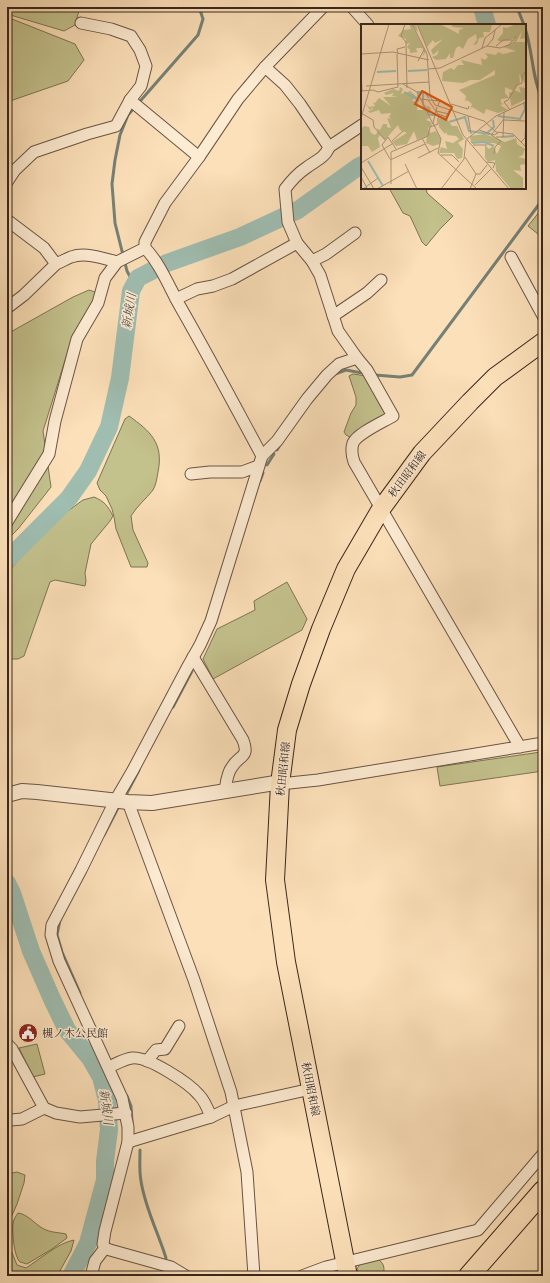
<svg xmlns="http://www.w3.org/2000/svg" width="550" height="1283" font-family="Alegreya,'Noto Serif JP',serif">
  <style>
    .green { fill: #c3c18c; stroke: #7e7455 }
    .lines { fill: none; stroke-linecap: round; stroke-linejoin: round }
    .stream { stroke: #768176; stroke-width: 3 }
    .river { stroke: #9fbdb1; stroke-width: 18 }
    .minor-casing { stroke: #6a5445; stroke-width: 13 }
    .tertiary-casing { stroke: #6a5445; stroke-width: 16 }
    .primary-casing { stroke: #39261e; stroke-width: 20 }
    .motorway-casing { stroke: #39261e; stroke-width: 22 }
    .minor { stroke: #fdebd2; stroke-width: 11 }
    .tertiary { stroke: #fdebd2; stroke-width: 14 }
    .primary { stroke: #fce0b9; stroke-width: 18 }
    .motorway { stroke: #fce0b9; stroke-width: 20 }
    .labels { text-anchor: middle; stroke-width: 3; stroke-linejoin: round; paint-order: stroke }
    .street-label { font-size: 11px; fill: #39261e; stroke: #fdebd2 }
    .poi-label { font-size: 11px; fill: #39261e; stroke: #fdebd2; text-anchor: start }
    .water-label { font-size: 12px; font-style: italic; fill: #58534a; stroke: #fdebd2 }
    .inset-river { fill: none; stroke: #9fbdb1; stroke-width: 2 }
    .inset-road { fill: none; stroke: #ae967b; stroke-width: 1 }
    .view { fill: #df560d; fill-opacity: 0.15; stroke: #df560d; stroke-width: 2 }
    .inset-edge { fill: none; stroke: #39261e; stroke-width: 2 }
  </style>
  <rect width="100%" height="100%" fill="#fce0b9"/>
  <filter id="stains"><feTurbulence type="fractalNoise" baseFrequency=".005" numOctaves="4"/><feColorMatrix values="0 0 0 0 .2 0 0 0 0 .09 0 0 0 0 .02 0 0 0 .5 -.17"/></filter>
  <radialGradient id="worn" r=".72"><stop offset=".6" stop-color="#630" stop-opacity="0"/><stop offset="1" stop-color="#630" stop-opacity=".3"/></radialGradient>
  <g class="green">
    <polygon points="7,7 80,7 75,25 64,31 7,14"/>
    <polygon points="7,17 75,44 84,60 68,81 7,102"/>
    <polygon points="389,188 426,188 427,193 453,216 440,229 426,246 422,242 410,216 403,213"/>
    <polygon points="540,211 543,212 543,238 528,226"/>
    <polygon points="89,290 95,292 94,301 71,341 43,431 51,487 18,529 7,540 7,334 73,297"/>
    <polygon points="353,374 366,376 387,414 350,437 346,435 344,432 351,413 356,405 356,397 349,376"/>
    <path d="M129 416C150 431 164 443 158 472 157 478 156 485 153 490 146 499 137 506 131 516L133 530 148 563 147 567H131L116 529 114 517 112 509 106 496 100 490 97 483 125 419Z"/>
    <path d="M94 497C104 501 108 506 113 516L110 521 91 544 85 573 86 581 85 586 55 580 50 582 24 656 18 659H7V573L27 551 61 516 83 500Z"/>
    <polygon points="287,582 307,619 302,630 213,679 203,659 217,629 255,610 254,601"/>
    <polygon points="541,752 543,753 543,771 440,786 437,767"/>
    <polygon points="37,1044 45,1074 33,1077 19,1048"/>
    <path d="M17 1172 25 1175 24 1183 17 1204 10 1220 11 1250 17 1265 26 1268C40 1259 58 1243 74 1240L71 1251 57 1276H7V1174Z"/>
    <path d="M18 1213C27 1214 34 1223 42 1228 51 1233 57 1232 66 1234L67 1238 52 1249 27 1264C26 1264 21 1262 20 1262 14 1257 12 1232 13 1224 13 1220 16 1216 18 1213Z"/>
    <path d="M377 1259C385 1263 384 1268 384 1276H359L357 1269 360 1264Z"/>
  </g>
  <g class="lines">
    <g class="stream">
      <polyline points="517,7 524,25"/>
      <path d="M525 28C533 52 532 79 543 102"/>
      <polyline points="134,284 127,271 115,223 112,184 115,160 120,135 128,115 198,35 203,19 199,7"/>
      <polyline points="335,374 346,370 362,373"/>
      <polyline points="375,375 400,377 412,375 540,203 543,198"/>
      <polyline points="277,450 280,445"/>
      <polyline points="267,465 274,454"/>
      <polyline points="260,481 263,473"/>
      <polyline points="173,707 192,671"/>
      <polyline points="127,793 139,770"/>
      <polyline points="104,835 119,806"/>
      <polyline points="60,920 57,935 62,952 80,993"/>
      <polyline points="127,1096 131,1106 132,1122"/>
      <path d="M140 1150C140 1160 139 1171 141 1181 145 1208 158 1232 166 1258"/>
      <polyline points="170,1276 170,1275"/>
    </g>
    <g class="river">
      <polyline points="482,7 487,25"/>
      <polyline points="7,560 69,498 88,471 109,427 120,378 131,291 138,278 167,263 240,237 298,210 358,167 362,165"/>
      <polyline points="7,883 12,893 31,951 52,999 67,1030 90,1058 101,1077 107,1100 109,1130 105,1161 105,1180 88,1243 71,1276"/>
    </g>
    <defs>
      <g id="minor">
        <polyline points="352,7 368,25"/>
        <path d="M265 67 285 85 300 104 329 147C325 158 315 161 306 168 297 174 291 181 285 189L288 222 297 243 312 261 320 275 338 331 357 358 367 370 393 416C383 422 358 433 353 443 351 449 352 456 354 462L520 747"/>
        <polyline points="130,100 199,157"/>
        <polyline points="329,147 362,125"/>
        <polyline points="7,182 15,170 34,152 87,134 116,126 130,100 141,86 146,66 140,50 131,36 111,29 81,23"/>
        <path d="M7 220 44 248 56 264C61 262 66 259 71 257 85 252 103 258 117 262"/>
        <polyline points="511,257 543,316"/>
        <polyline points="312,261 326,254 355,233"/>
        <polyline points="176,299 197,289 213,286 232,279 297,243"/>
        <polyline points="7,308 24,295 56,264"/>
        <polyline points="333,316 367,293 381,280"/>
        <path d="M262 456C235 406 209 357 181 308 170 289 160 263 145 248V242L165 203 199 157 238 99 265 67 323 7"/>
        <polyline points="191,474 210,472 242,472 258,466"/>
        <polyline points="7,522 49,454 55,421 77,339 98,303 105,278 117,262 145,248"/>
        <path d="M193 657 243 740C250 758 239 755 232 767 227 773 226 784 225 791"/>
        <polyline points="280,784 318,780 543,743"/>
        <polyline points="128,802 194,980 231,1092 247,1172 254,1276"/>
        <polyline points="7,1044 12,1049 44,1108 56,1113 80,1117 126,1113"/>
        <polyline points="147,1061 156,1050 165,1049 179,1026"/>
        <path d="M109 1067C116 1064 124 1059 132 1058 148 1056 189 1083 199 1095 205 1101 208 1109 211 1117"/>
        <polyline points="11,1120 22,1119 44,1108"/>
        <polyline points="128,1142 211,1117 234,1106 311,1089"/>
        <polyline points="91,1276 95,1261 105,1248"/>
        <polyline points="186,1276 171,1267 110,1250 105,1248 103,1244 105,1231 128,1142 128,1127 122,1098 59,961 51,935 52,925 81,870 115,801 133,770 187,668 200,645 211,621 262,456 277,441 307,399 327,375 339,364 357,358"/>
        <polyline points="302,1276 326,1267 478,1230 543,1154"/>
      </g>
      <polyline id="tertiary" points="7,795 22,791 37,792 128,802 152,803 281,782"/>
      <polyline id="primary" points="348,1276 286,962 275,880 280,784 287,730 301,684 321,629 346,569 381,509 422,453 470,402 495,377 543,342"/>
      <polyline id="motorway" points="469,1276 543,1191"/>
    </defs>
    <use href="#minor" class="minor-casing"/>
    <use href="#tertiary" class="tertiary-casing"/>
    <use href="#primary" class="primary-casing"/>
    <use href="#motorway" class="motorway-casing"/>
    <use href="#minor" class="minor"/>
    <use href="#tertiary" class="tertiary"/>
    <use href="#primary" class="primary"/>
    <use href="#motorway" class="motorway"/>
  </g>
  <defs>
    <symbol id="civic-disc" viewBox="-11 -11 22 22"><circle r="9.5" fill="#8f2418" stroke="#fdebd2"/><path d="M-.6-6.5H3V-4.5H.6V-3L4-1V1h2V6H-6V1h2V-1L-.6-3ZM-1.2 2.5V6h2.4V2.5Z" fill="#fff"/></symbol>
  </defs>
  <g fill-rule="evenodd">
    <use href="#civic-disc" x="17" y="1022" width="22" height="22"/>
  </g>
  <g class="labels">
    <g class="street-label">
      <text transform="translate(407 474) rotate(-53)" y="4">秋田昭和線</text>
      <text transform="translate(283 769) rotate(-84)" y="4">秋田昭和線</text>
      <text transform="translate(311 1089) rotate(79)" y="4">秋田昭和線</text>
    </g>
    <g class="poi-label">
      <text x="42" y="1037">槻ノ木公民館</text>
    </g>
    <g class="water-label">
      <text transform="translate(129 311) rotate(-81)" y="4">新城川</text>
      <text transform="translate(106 1107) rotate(82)" y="4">新城川</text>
    </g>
  </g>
  <g transform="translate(361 24)">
    <rect width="165" height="165" fill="#fce0b9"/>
    <path d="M48 0H55L57 8 51 2 65 28 61 33 63 28 61 24H56L55 26 57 28 49 29V26L46 23 49 19 45 20V15L37 12 42 6 50 5ZM56 0H79L98 10V6L103 4 92 3 89 0 131 1 129 8H122L123 13 118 14 116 20 112 21 116 16 115 10 107 15 102 25 98 22 95 24 92 34H89V29L85 35 75 36 71 33 76 31 78 26 72 31 70 26 82 15 74 19 72 16 66 23ZM155 0 165 1V14L159 15 161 7 155 18H165V61L158 50 159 58 153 66 160 69 158 63 165 64V75L151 82V85L148 69 153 67 144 63V69L148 74 140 75V79L143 80 139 81 147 86 137 89 125 85 123 90 111 83 109 85 111 80 106 76 104 78 105 72 98 66 134 51V46L119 56H109L102 59 81 57 82 48 90 44 93 46 97 41H103L100 36 121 41 120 34 124 36 127 33 124 29 135 31 137 28 142 30 155 27 142 23 152 18 154 14 140 18 136 16 142 9V3L146 4ZM39 63 42 65 40 70 50 67 53 75 51 76 57 79 56 86H62V81L67 86 65 82 69 83 70 89 67 86 68 94 65 96 70 98 71 102 67 104 69 109 75 107 80 115 79 120 72 122 65 119 66 112 56 116 53 107 46 120 35 122 31 118 46 109 39 106 37 101 24 116 19 111 17 114 19 123 11 128 7 122H0V105L3 102 8 103 10 109 14 111 17 107 15 104 19 106 22 100H26V103L30 104 26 94 30 95 28 93 30 89 20 90 18 86 9 89 7 87 11 86 12 83 9 86 4 79 8 83 14 82 12 78 14 79 18 74 30 82 22 73H37L31 72 33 69 25 71 23 69 32 65 38 67ZM84 93 91 102H96L103 115 97 119 102 125 101 134 96 135 93 129H78L80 123 86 125 84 117 92 119 98 115 95 112 86 111V108L84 110 78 103V95ZM124 110 144 118 155 114 156 120 164 125 162 131 157 133 165 135V140L159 141 160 147 152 146 162 154V165H150L135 147 134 136 127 138 124 134V121L128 125 132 122 136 130 140 122 133 119H110L109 112Z" fill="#c3c18c"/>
    <path class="inset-river" d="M47 47 66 46M16 48 35 47M43 68 58 77M56 68H64L68 74M51 70 56 75 58 69H62V80L69 91H76M137 92 159 95 164 85 163 78M88 98 104 93 108 107 129 110M126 109 133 103 132 96M141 113 153 112M111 119 123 118 133 122M7 137 22 162"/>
    <path class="inset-road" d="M44 0 40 12 45 18 46 64M51 0 66 30 69 72 74 81 123 97 135 108 152 110 165 123M56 0 102 111 148 165M126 22 139 24 148 21 155 12M135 22 142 16H151M121 24 124 14 134 6M0 30 32 28 68 36M37 30 36 25 44 23M57 37 63 26M67 45 79 44 126 22 132 15 134 6 141 0M0 46 1 67M42 60 56 68 72 100M5 62 68 58M0 67 12 66 17 68 37 63 36 30M59 75 78 77M67 76 77 90 85 93 89 85M90 80 107 85 108 82M77 82 79 76 88 81M76 83 72 99 80 115 77 129 116 165M149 86 143 78 147 76 156 61 161 59V52L165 47M75 87 88 90M0 89 12 96 13 103 24 116M107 92 110 110M0 94 28 0M143 96 164 97M118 106 133 111 137 109M135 113H142L143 88M61 114 69 129M106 115 135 92 165 78M31 117 42 107M160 118 164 114 165 94M112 121H126M133 130 134 123 140 117 130 111 143 95M80 131H91L98 138M104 133 115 150 109 165M57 134 77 124M29 135 21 121 27 113 35 125M29 136 64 120M126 138 134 139 132 144M0 139 31 120M44 140 56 165M0 143 13 165M115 150H119L126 141M0 153 6 164M30 160V128L67 112 69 103 77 100V94L82 91M114 161 130 145M2 165 17 154M16 165 48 147M80 165 103 135 105 116"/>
    <path class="view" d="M61 67 91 83 85 96 54 80Z"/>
    <rect width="165" height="165" class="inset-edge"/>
  </g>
  <rect width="550" height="1283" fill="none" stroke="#fce0b9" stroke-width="24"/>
  <rect x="8" y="8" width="534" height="1267" fill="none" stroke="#39261e" stroke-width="2"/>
  <rect x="12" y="12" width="526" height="1259" fill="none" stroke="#39261e"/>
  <rect width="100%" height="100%" filter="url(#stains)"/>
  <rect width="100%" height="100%" fill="url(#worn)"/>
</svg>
